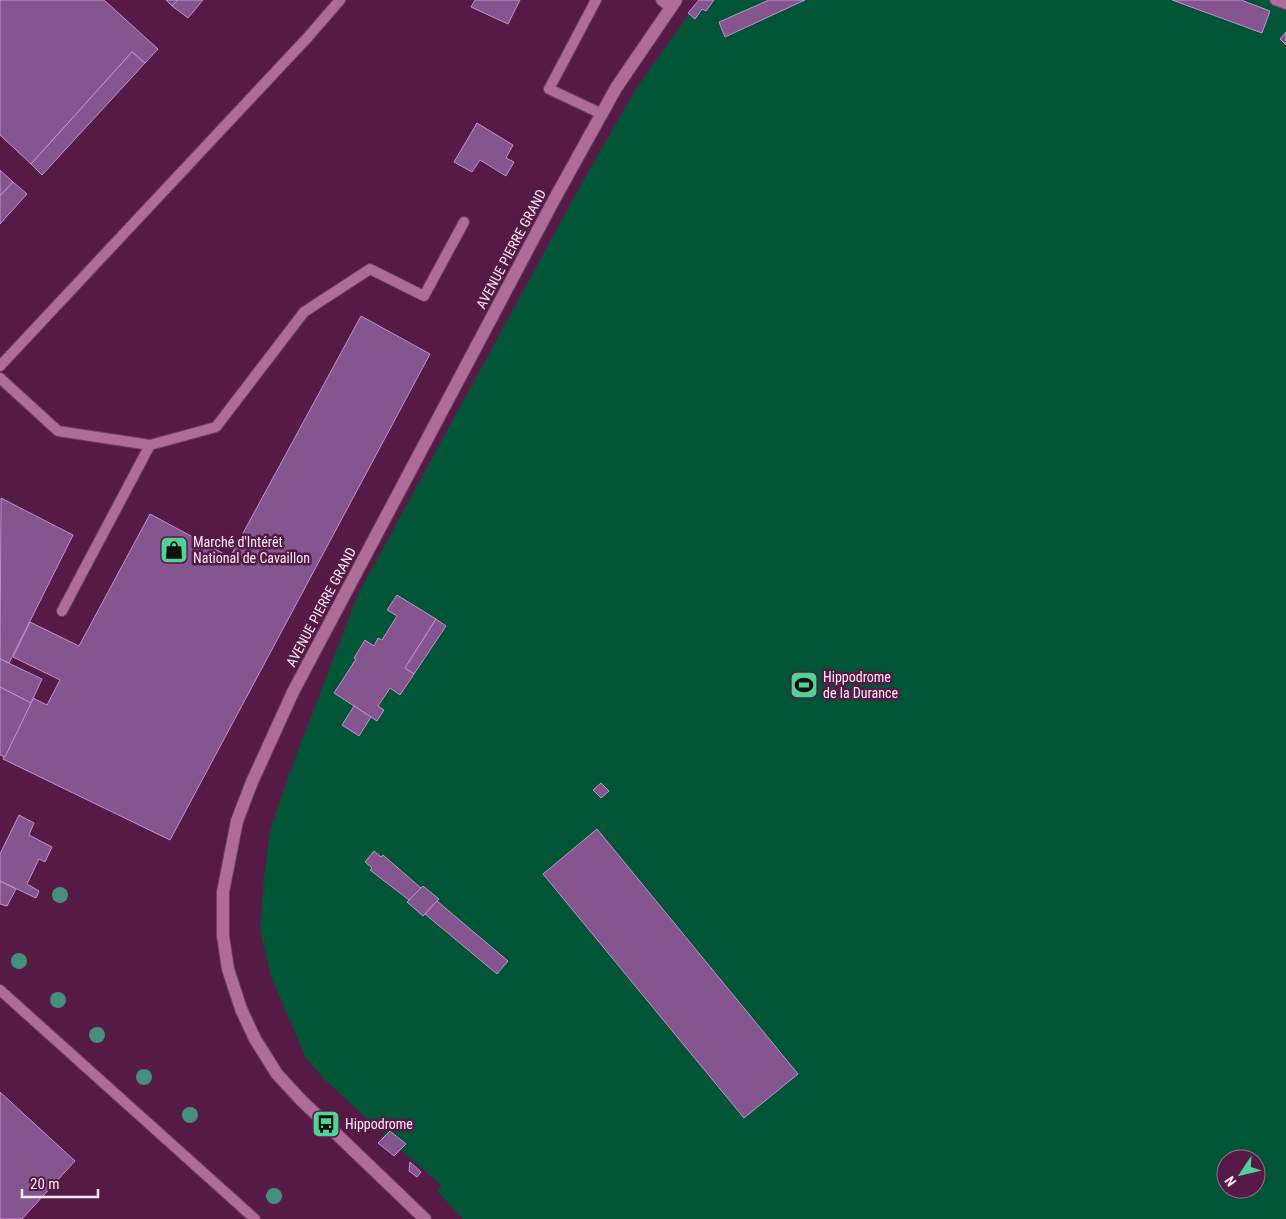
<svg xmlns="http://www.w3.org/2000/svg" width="1286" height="1219" font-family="'Roboto Condensed',sans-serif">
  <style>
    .green { fill: #005536; fill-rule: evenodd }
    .building { fill: #85558f; stroke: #c491cf }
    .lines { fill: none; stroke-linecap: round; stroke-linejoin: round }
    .lane-casing { stroke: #6b3d60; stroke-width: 12 }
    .secondary-casing { stroke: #6b3d60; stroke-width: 14 }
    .lane { stroke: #af6c99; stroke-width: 10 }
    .secondary { stroke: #af6c99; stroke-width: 12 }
    .tree { fill: #468f7a }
    .labels { text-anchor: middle; stroke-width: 5; stroke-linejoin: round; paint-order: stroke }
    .street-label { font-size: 14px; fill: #faebf4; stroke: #561a46 }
    .poi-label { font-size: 14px; fill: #faebf4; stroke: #561a46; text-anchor: start }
  </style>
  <rect width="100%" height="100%" fill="#561a46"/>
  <path class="green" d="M699 0H1286V1219H463L437 1191 441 1185 401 1150 394 1156 378 1143 385 1135 324 1079 306 1058 271 977 260 930 264 878 270 831 288 777 358 594 582 183 635 90ZM1226 1159H1256V1189H1226Z"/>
  <g class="building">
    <polygon points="0,0 104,0 158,49 145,63 132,52 31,164 0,135"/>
    <polygon points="166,0 178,0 172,6"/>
    <polygon points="178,0 203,0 188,18 172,6"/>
    <polygon points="475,0 520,0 508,24 471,7"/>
    <polygon points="699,0 714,0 706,11 702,9 695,19 688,13"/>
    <polygon points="769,0 805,0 725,37 719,22"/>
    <polygon points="1172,0 1241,0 1270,11 1262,33"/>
    <polygon points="1286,32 1286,45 1280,39"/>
    <polygon points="132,52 145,63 42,175 31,164"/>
    <polygon points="477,123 513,145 506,158 514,162 506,176 480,160 472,172 454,162"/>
    <polygon points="0,170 13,182 0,196"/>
    <polygon points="13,182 27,194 0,224 0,196"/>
    <polygon points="361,316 430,354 170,840 3,759 33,698 47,705 60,680 13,657 30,622 79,646 150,514 230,557"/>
    <polygon points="1,498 73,535 9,663 0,659"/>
    <polygon points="397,595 436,619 405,668 414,674 400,695 390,688 378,706 384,710 377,721 334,693 356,659 354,658 365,640 374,646 378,638 382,640 397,616 387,610"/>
    <polygon points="436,619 446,626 414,674 405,668"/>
    <polygon points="0,659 42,679 31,703 0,687"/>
    <polygon points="0,687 31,703 5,757 0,755"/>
    <polygon points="354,706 371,717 359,736 342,725"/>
    <polygon points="601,783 609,791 601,798 593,790"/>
    <polygon points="19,815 34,823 29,835 52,847 45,862 39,859 27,884 39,891 36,898 0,881 0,854"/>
    <polygon points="597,829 798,1074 744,1118 543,874"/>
    <polygon points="374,851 381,857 383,855 421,888 409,900 370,870 372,868 365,862"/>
    <polygon points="0,881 16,889 7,906 0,904"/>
    <polygon points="423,886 439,899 423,916 407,902"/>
    <polygon points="437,901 508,961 497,974 425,914"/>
    <polygon points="0,1092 75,1161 22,1219 0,1219"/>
    <polygon points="390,1131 406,1144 394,1156 378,1143"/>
    <polygon points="410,1162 421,1172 417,1177 409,1171"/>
  </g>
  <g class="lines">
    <defs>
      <g id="lane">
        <polyline points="596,0 549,89 602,114"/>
        <polyline points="661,0 670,8"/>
        <polyline points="1275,0 1286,4"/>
        <polyline points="0,366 308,37 340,0"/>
        <polyline points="0,378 58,431 150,445 216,427 304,312 370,269 424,296 464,222"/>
        <polyline points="62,611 150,445"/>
        <polyline points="0,990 255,1219"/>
      </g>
      <polyline id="secondary" points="425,1219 301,1100 277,1074 255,1039 241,1009 228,969 223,936 223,892 237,821 252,782 293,692 555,198 616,88 676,0"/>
    </defs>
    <use href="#lane" class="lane-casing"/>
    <use href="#secondary" class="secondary-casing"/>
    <use href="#lane" class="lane"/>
    <use href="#secondary" class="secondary"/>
  </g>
  <g class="tree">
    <circle cx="60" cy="895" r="8"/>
    <circle cx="19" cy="961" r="8"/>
    <circle cx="58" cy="1000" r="8"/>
    <circle cx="97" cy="1035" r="8"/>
    <circle cx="144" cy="1077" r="8"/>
    <circle cx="190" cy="1115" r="8"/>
    <circle cx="274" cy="1196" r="8"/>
  </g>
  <defs>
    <symbol id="shop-square" viewBox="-11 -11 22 22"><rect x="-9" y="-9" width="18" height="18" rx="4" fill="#51d398" stroke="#561a46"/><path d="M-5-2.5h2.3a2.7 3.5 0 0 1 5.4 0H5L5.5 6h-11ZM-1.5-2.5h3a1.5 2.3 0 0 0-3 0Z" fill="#111"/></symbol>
    <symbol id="stadium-square" viewBox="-11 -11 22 22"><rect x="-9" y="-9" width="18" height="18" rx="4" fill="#51d398" stroke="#561a46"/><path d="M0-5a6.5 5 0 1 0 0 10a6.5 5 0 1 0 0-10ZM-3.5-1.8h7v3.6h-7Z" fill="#111"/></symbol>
    <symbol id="bus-square" viewBox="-11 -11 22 22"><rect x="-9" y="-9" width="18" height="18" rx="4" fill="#51d398" stroke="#561a46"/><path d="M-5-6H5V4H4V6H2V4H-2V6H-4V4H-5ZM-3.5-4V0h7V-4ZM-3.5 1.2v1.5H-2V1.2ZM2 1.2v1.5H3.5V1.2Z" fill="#111"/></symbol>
  </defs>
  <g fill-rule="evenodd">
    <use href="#shop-square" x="158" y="534" width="32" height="32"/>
    <use href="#stadium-square" x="788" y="669" width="32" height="32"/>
    <use href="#bus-square" x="310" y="1108" width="32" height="32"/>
  </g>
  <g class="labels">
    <g class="street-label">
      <text transform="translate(511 249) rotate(-62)" y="5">AVENUE PIERRE GRAND</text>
      <text transform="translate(321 607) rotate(-62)" y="5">AVENUE PIERRE GRAND</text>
    </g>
    <g class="poi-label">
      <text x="193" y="547">Marché d'Intérêt<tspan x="193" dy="16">National de Cavaillon</tspan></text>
      <text x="823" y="682">Hippodrome<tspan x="823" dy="16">de la Durance</tspan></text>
      <text x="345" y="1129">Hippodrome</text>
    </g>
  </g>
  <g transform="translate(1241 1174) rotate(235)"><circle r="24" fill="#561a46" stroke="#986e8c"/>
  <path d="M0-4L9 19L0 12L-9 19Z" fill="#51d398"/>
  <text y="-8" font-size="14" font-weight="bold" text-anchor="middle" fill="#faebf4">N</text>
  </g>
  <path d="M22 1189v8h76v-8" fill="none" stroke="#faebf4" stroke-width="2.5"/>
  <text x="30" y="1189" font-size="15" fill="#faebf4" stroke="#561a46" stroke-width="4" paint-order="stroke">20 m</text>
</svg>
